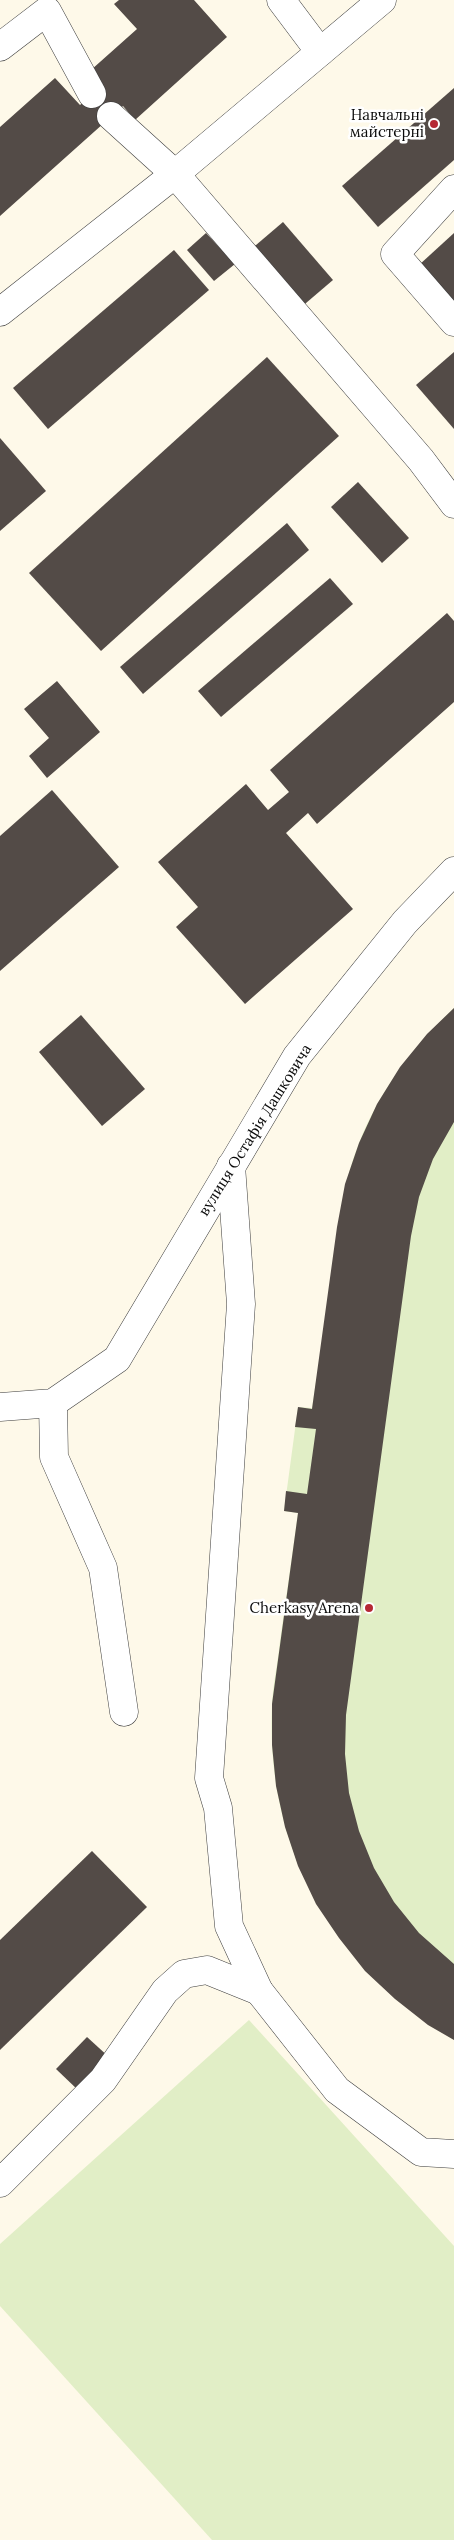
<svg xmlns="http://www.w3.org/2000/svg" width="454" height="2540" font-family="Lora,serif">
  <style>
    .pitch { fill: #e1eec6 }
    .building { fill: #534b47 }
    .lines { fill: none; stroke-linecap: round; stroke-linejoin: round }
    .minor-casing { stroke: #3d3d3d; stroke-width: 29 }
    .minor { stroke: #fff; stroke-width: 28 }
    .poi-dot { fill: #b52833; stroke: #fff; stroke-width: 2 }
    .labels { text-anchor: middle; stroke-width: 5; stroke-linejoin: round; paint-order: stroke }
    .poi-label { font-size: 15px; fill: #0a0a0a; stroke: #fff; text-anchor: end }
    .street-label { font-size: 15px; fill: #0a0a0a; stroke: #fff }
  </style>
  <rect width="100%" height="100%" fill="#fef9e9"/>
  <g class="pitch">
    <path d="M454 1008V2040C333 1967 265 1848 272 1705 273 1684 278 1662 280 1641 286 1599 292 1556 298 1513L284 1511 298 1407 312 1408C320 1358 327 1308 334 1258 340 1219 344 1180 359 1143 380 1090 413 1047 454 1008Z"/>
    <polygon points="249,2020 454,2246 454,2540 212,2540 0,2306 0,2244"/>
  </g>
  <g class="building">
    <polygon points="119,0 194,0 227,37 135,120 123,106 0,216 0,127 55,78 80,105 103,84 91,70 137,29 114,4"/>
    <polygon points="454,88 454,160 378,227 342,186"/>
    <polygon points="283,222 333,280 299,309 249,251"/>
    <polygon points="206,233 235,264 214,281 187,250"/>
    <polygon points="454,233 454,304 419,265"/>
    <polygon points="174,250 209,290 48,429 13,388"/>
    <polygon points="454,352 454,429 416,385"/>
    <polygon points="267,357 339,436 101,651 29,573"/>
    <polygon points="0,438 46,491 0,531"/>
    <polygon points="358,482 409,538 382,563 331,507"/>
    <polygon points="287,523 309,550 143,694 120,667"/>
    <polygon points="330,578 353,604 221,717 198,691"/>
    <polygon points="447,613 454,621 454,702 317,824 308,813 286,833 353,909 245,1004 176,927 198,907 158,862 246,784 268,810 289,792 270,770"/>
    <polygon points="57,681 100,732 47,778 29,756 49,738 24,709"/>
    <polygon points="52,790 119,867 0,971 0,836"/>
    <polygon points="454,1008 454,1122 433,1159 419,1197 411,1236 346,1715 345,1754 349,1793 359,1831 374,1868 394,1902 419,1933 454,1964 454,2040 428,2025 395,1999 365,1971 339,1938 316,1904 298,1866 285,1827 276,1786 272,1745 272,1704 298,1513 284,1511 286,1491 307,1494 316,1429 295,1427 298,1407 312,1409 337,1227 345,1184 359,1143 377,1104 400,1067 427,1034"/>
    <polygon points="81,1015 145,1089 102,1126 39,1052"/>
    <polygon points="92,1851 147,1907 0,2050 0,1940"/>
    <polygon points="87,2037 110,2058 79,2091 56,2069"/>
  </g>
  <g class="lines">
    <defs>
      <g id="minor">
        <polyline points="281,0 320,52"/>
        <polyline points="0,47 47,11 92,94"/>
        <polyline points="111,116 175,174 421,460 454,504"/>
        <polyline points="454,189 395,254 454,322"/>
        <polyline points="0,312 175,174 382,0"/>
        <polyline points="231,1166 241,1304 209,1778 218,1808 229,1926 259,1991 337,2090 421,2152 454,2154"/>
        <polyline points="53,1403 54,1457 103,1568 124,1712"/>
        <polyline points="0,1407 53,1403 117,1359 297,1056 405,922 454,871"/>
        <polyline points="0,2183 103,2080 165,1991 184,1974 207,1970 259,1991"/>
      </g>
    </defs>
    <use href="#minor" class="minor-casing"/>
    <use href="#minor" class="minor"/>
  </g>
  <g class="poi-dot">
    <circle cx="434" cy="124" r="5"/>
    <circle cx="369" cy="1608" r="5"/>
  </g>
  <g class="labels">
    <g class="poi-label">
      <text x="424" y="120">Навчальні<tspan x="424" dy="17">майстерні</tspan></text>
      <text x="359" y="1613">Cherkasy Arena</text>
    </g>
    <g class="street-label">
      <text transform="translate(255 1130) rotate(-58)" y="5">вулиця Остафія Дашковича</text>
    </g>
  </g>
</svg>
